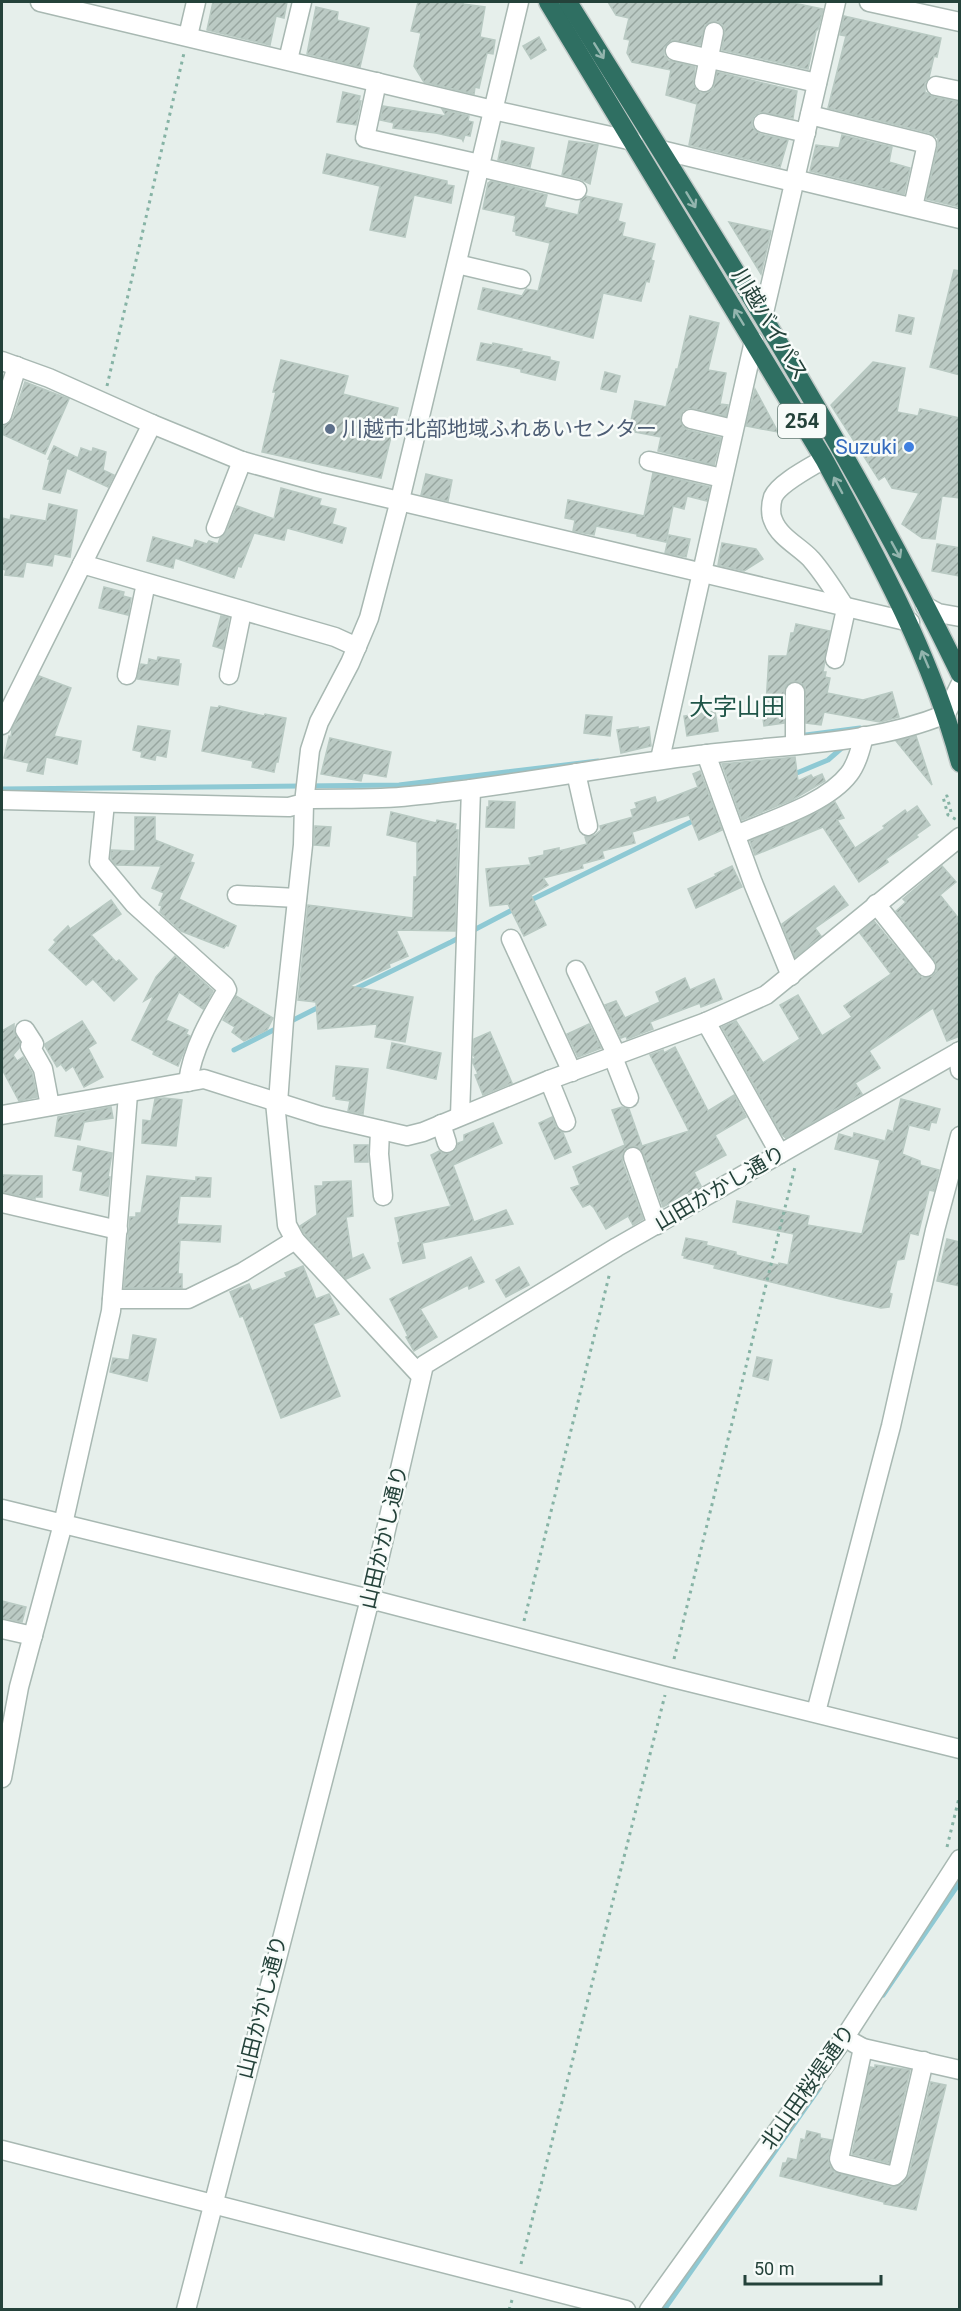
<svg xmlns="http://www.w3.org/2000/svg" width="961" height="2311" font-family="Roboto,'Noto Sans JP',sans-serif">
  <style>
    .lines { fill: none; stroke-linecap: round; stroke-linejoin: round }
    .stream { stroke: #8ec9d4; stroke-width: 5 }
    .building { fill: url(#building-hatch); stroke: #b8c9c2; stroke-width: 1.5 }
    .minor-casing { stroke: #a8b8b2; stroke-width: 21 }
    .highway-casing { stroke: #c2cac8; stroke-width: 21 }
    .path { stroke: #86b3a5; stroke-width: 3; stroke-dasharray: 3 4.5; stroke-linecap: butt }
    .minor { stroke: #fff; stroke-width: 18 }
    .highway { stroke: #2f6f62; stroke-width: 18 }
    .oneway { stroke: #93b5ae }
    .service-dot { fill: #5c6f8a; stroke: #f7fbf9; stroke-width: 2 }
    .shop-dot { fill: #3f7fe0; stroke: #f7fbf9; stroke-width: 2 }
    .labels { text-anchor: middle; stroke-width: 5; stroke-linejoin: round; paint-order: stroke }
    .shield { fill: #f7fbf9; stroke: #637a73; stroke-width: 1.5 }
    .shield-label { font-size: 20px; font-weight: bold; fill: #24423a }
    .street-label { font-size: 21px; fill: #24423a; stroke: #f7fbf9 }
    .service-label { font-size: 21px; fill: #4e5e75; stroke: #f7fbf9; text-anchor: start }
    .shop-label { font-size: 21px; fill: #366cbe; stroke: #f7fbf9; text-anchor: end }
    .quarter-label { font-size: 24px; fill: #1f5548; stroke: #f7fbf9 }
  </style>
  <defs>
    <pattern id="building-hatch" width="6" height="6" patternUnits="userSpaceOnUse" patternTransform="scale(1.5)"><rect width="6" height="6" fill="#bbcac4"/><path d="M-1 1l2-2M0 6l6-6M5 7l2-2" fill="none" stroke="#98a6a0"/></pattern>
  </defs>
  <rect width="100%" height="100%" fill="#e6efeb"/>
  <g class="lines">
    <g class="stream">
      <polyline points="798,736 860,728"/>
      <polyline points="792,775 828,760 844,746"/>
      <polyline points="2,789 399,785 598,761"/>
      <polyline points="527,902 697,819"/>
      <polyline points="353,990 451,942 516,908"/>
      <polyline points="234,1050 321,1006"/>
      <polyline points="883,1995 960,1882"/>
      <polyline points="664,2310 820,2087"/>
    </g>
  </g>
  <g class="building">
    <polygon points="213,2 287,2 284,18 276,16 270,45 207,30"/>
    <polygon points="418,2 464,2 463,4 485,7 480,37 495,40 493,54 487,53 479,88 475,87 474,94 424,82 414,66 421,33 411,31"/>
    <polygon points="608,2 789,2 823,9 818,29 816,31 808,69 722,50 725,29 721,23 716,21 705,25 700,45 672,40 664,48 664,55 668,60 695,67 693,85 701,93 708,92 713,89 717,72 797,91 793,118 760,112 754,116 752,121 752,127 760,134 788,140 780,167 689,145 697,104 666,95 671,70 632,62 627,53 630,40 624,39 629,18 616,15"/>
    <polygon points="316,7 338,12 337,20 369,28 360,67 307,54"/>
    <polygon points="844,16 941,38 937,57 934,56 929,78 925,83 925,92 934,97 960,102 960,207 926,199 938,146 938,138 930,133 828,108 846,36 840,35"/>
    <polygon points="539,37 546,50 531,59 523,46"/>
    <polygon points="343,92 360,96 359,101 361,101 356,125 337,122"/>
    <polygon points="383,106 446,116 442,109 469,116 468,121 473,122 470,136 465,135 463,141 462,139 436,133 393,128 394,123 380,120"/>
    <polygon points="842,135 892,147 889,162 910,168 904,194 810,171 816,145 839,148"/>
    <polygon points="502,141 534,148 530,167 498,160"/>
    <polygon points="569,141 598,145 590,184 580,179 562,175"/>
    <polygon points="327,154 447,181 447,185 454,186 451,203 414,195 405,237 370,230 380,186 323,173"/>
    <polygon points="491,181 547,195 544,207 578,215 581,200 586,196 622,204 618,221 625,223 622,236 655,244 651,260 654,261 649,282 646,281 641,301 603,293 593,338 478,309 483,288 522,296 526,289 538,291 550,243 516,235 516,232 513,231 516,216 483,209 488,183"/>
    <polygon points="729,222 771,231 761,274"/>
    <polygon points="954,270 960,271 960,375 930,367"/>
    <polygon points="899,315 914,318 911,334 896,331"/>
    <polygon points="690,316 719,323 708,370 726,373 720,404 728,405 726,416 688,408 683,411 680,417 683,427 688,430 721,438 714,465 658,451 661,437 629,431 635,401 666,407 676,369 678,369"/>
    <polygon points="481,343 492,345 493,343 522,349 521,351 550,357 550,360 559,362 555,380 521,372 521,369 477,360"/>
    <polygon points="281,360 348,376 343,394 398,408 381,478 262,452 276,392 273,392"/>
    <polygon points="873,362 905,368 897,412 918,416 920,409 960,418 960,498 942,496 935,539 922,538 902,524 919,493 892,488 885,476 879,480 831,405"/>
    <polygon points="605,372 620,376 616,392 601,389"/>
    <polygon points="25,382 69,399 45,454 2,434 4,426 13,418"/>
    <polygon points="755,389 778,432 746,426"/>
    <polygon points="54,446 78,458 81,448 92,452 93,448 106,452 103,470 114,475 108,487 67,468 60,493 43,489 50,459 48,459"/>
    <polygon points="653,473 710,487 707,501 687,496 684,509 673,506 666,542 637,536 637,534 596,526 594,535 573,531 575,520 565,518 568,500 644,516"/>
    <polygon points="426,474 452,480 448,501 421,495"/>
    <polygon points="281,488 321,499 319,505 336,509 332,524 346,528 342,543 287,528 284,540 254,533 241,567 238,566 234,578 175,558 173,568 147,561 153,537 193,548 195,540 207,544 209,541 218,544 220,538 226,532 237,506 274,519"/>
    <polygon points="49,504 77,510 70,557 54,554 52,566 26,562 23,577 5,575 6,570 2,569 2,518 10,520 11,515 46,521"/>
    <polygon points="669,535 690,539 686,557 665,553"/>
    <polygon points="722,543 756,549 763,559 744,571 718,565"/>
    <polygon points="937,544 960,548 960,576 932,571"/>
    <polygon points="104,587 124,592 123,596 131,598 128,615 99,608"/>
    <polygon points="221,616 229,618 223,649 213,646"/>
    <polygon points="796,624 830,631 823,672 826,672 825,677 830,678 827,693 863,700 892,692 899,717 880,722 824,712 821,725 806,723 805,687 800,682 794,681 786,686 784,691 784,723 764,726 761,704 766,704 769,656 787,656 791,633 794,633"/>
    <polygon points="158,657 179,660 179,664 181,664 178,685 137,679 141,664 148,665 149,659 157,661"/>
    <polygon points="39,676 71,688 54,736 81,741 77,764 46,757 43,774 27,771 29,763 4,758 9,736 11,737 12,729"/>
    <polygon points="219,706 264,716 265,714 286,718 278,762 276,762 274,772 252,767 253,761 202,751 211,707 218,708"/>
    <polygon points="715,711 718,731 687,736 684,716"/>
    <polygon points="586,715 612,717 610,736 584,733"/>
    <polygon points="138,726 170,731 166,757 156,755 155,760 141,757 142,752 133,750"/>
    <polygon points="638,727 638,729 649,727 651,746 621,753 617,730"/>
    <polygon points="916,736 932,785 896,741"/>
    <polygon points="330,738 391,752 386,777 363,773 361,781 321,774"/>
    <polygon points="795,757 798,781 811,775 813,778 822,774 825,781 792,800 742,820 722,764"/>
    <polygon points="700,771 722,830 699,840 689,815 632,832 635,843 602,851 604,858 582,864 583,868 543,878 548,885 531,895 546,925 524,936 508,904 490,906 486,869 531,865 529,858 544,855 544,851 559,848 559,851 587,844 585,837 595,835 601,830 600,826 633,817 631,810 637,808 635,803 655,797 657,803 698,787 693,774"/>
    <polygon points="489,801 515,802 514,828 486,827 487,807 489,807"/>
    <polygon points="835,802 844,818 837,820 855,848 885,828 883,826 905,810 907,813 917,806 930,825 916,835 918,837 886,859 888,862 859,882 823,827 755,855 750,841 801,820"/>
    <polygon points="391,812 436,823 437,820 456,824 455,830 458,830 455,931 396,930 408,956 389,964 390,967 349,986 413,997 405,1042 375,1037 377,1024 318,1029 316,1002 298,1000 308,905 413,918 414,877 417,877 417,842 387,835"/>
    <polygon points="135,817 155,817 155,840 193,855 190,862 194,863 179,899 236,926 228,946 226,945 224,948 181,931 160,912 162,906 159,905 164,893 152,888 161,866 116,865 111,859 111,850 135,851"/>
    <polygon points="315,826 331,827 329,846 314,845"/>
    <polygon points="732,866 742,887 696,908 688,889 716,876 715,874"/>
    <polygon points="942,866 956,882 940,895 960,920 960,1036 947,1041 933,1008 869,1051 880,1068 855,1083 862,1094 786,1138 782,1135 722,1027 736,1021 763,1063 800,1039 780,1005 798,995 822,1036 852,1017 844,1006 891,974 860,933 874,921 918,974 922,978 932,976 937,971 935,961 896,911 906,902 903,899"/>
    <polygon points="834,886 848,905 815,928 821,936 795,957 782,924"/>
    <polygon points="111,900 121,914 91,935 116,962 119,960 137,979 114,1001 93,979 86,985 49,950 56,942 54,940 68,926 70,929"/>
    <polygon points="175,956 213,991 203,1009 179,992 166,1020 188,1030 186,1034 190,1036 178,1066 153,1054 154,1051 132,1040 154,995 144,1001 156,977"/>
    <polygon points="685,978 690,990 714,979 722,999 701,1007 700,1003 650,1022 653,1029 627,1039 626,1036 621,1038 605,1005 616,1001 625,1018 660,1002 656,992"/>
    <polygon points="236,996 273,1018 267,1030 244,1041 232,1032 235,1027 223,1020"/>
    <polygon points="82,1021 96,1043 88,1048 103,1077 84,1087 73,1066 66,1071 61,1064 57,1067 45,1046 45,1044"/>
    <polygon points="14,1024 14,1031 20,1042 19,1048 13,1055 17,1061 23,1057 32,1073 37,1097 19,1101 2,1069 2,1031"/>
    <polygon points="589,1024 601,1048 578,1057 567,1034"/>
    <polygon points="490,1032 512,1083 483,1095 475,1075 478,1074 473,1063 473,1059 476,1059 473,1055 474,1039"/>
    <polygon points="392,1043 441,1053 436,1079 387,1068"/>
    <polygon points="675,1047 708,1111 734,1095 746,1117 715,1135 726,1155 694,1172 701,1186 663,1207 643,1153 636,1146 625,1149 622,1161 643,1219 633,1225 628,1216 606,1229 594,1208 590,1204 583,1207 571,1188 580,1185 573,1167 625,1145 612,1110 622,1107 629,1109 642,1146 689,1131 650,1055 663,1050 664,1053"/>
    <polygon points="336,1066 368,1069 363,1114 348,1111 350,1101 336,1099 336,1096 333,1096"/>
    <polygon points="164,1098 182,1100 176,1146 142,1143 143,1120 151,1121 155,1099"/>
    <polygon points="901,1099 940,1109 936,1123 931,1122 929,1130 909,1125 902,1154 920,1161 920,1165 939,1170 934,1191 929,1190 918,1235 910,1233 904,1259 897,1260 889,1293 892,1294 889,1307 881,1308 844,1300 714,1268 715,1265 684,1258 685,1256 682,1255 686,1238 707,1242 706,1245 736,1252 736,1255 778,1265 779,1263 788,1265 794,1234 733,1222 737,1201 809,1216 807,1225 862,1234 880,1160 835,1149 839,1134 853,1138 854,1133 885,1141 888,1130 893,1132"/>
    <polygon points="111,1107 113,1118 84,1122 80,1140 55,1136 58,1117"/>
    <polygon points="552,1117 556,1127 563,1133 571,1152 555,1159 539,1123"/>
    <polygon points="493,1123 502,1143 453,1165 474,1222 506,1210 513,1224 422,1243 425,1258 403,1263 398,1243 400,1242 395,1218 451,1206 431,1155 439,1151 445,1154 451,1153 456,1150 458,1143 464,1141 464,1135"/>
    <polygon points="354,1145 368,1145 368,1162 355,1162"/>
    <polygon points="78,1146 112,1153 108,1177 110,1177 108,1196 80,1190 83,1172 73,1170"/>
    <polygon points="2,1175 42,1176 42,1197 35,1197 35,1199 2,1192"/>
    <polygon points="147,1176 196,1181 196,1177 211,1178 210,1197 180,1196 177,1224 221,1226 220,1242 180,1240 178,1274 182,1274 182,1288 124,1288 130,1217 136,1217 136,1213 141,1213"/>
    <polygon points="351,1181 353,1216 346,1217 352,1259 363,1254 370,1268 346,1279 304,1233 300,1226 317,1215 315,1186 323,1186 323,1182"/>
    <polygon points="947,1239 960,1242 960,1286 937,1281"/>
    <polygon points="471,1257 484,1282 469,1289 468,1285 420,1309 437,1337 414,1351 406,1337 408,1336 390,1299"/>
    <polygon points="303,1266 316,1299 329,1294 339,1314 313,1324 340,1396 281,1418 243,1316 240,1317 230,1292 249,1284 252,1291 287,1277 285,1273"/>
    <polygon points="519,1267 529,1285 506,1297 496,1280"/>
    <polygon points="133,1335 156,1339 147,1381 110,1372 113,1358 129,1360"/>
    <polygon points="757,1357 772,1360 768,1380 753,1376"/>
    <polygon points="2,1601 26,1607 22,1622 2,1618"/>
    <polygon points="875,2065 910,2070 889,2163 852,2154 870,2067 875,2068"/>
    <polygon points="931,2082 946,2085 916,2210 884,2204 884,2202 780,2176 783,2163 786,2163 788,2158 797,2160 801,2139 805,2140 807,2131 820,2134 820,2138 832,2140 828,2157 829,2164 834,2172 891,2187 902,2184 909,2175"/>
  </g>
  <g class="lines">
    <defs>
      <g id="minor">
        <polyline points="40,2 493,110 633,141"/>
        <polyline points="869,2 960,22"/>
        <polyline points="188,36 196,2"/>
        <polyline points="675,51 817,83"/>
        <polyline points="288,60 302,2"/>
        <polyline points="377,82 365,138 480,164"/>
        <polyline points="704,82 714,32"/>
        <polyline points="936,86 960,91"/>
        <polyline points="810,115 927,144 913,207"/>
        <polyline points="763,123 806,133"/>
        <polyline points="661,150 793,182"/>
        <polyline points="479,167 577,190"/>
        <polyline points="794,179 960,219"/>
        <polyline points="457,264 521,279"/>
        <polyline points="763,317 836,2"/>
        <polyline points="2,361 49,378 152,424 242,461 319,482 910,622"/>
        <polyline points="2,415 17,366"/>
        <polyline points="691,419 733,429"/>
        <path d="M824 459C811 467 779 483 773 497 771 503 770 514 773 520 779 537 800 547 811 559 825 575 835 592 846 609L835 659"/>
        <polyline points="649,461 722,478"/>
        <polyline points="216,528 242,461"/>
        <polyline points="82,564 335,637 357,647"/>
        <polyline points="925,606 938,613 960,617"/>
        <polyline points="127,675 146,583"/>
        <polyline points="229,675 242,612"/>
        <polyline points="2,725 152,424"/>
        <polyline points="795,745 795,692"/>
        <polyline points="706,754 753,883 791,976"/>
        <polyline points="660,759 754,341"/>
        <polyline points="576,773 588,826"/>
        <path d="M305 799C340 798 376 800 410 796 507 787 602 767 699 755 781 744 868 746 946 714L960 685"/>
        <polyline points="2,800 289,807 304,803 310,750 319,722 350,663 369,618 400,500 519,2"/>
        <path d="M105 803 99 862 134 904 225 986 227 990C210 1018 192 1050 188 1082"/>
        <path d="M736 835C770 820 826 804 849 774 857 764 861 748 864 736"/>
        <polyline points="237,895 297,898"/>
        <polyline points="876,904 926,967"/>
        <polyline points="511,939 572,1072"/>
        <polyline points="576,970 617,1056"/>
        <polyline points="706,1022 780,1154"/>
        <polyline points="25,1030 34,1044 30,1046 43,1069 50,1106"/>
        <polyline points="958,1052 960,1070"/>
        <polyline points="613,1057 629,1098"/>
        <polyline points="549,1080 566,1122"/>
        <polyline points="275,1102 287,1225 295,1240 421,1376"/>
        <polyline points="278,1103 284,1020 303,845 304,803"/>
        <polyline points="2,1115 204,1079 321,1116 407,1136 423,1132 549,1080 706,1022 766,995 960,837"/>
        <polyline points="460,1116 471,789"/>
        <polyline points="441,1124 447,1143"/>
        <polyline points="380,1130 379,1154 383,1196"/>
        <polyline points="633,1157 657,1225"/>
        <polyline points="2,1203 118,1230"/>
        <polyline points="112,1299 188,1299 243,1272 295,1240"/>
        <polyline points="2,1509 370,1599 669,1677 960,1749"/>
        <polyline points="2,1629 33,1636"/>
        <polyline points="816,1712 891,1426 935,1230 960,1136"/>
        <polyline points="2,1778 19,1687 63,1524 111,1311 128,1094"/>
        <polyline points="854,2043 863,2048 960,2070"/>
        <polyline points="863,2048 839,2159 841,2163 894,2176 898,2172 924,2061"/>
        <polyline points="2,2150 626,2310"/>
        <polyline points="186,2310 370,1599 424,1365 617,1247 960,1051"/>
        <polyline points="649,2310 845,2037 960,1859"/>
      </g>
      <g id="highway">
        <path d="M548 2 824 459C877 557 931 655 960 763"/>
        <path d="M568 2C705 222 846 440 960 674"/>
      </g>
    </defs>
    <use href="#minor" class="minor-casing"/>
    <use href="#highway" class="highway-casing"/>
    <g class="path">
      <polyline points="107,386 184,53"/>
      <polyline points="951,812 947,796 943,797 948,815 957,820"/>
      <polyline points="524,1621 610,1272"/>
      <polyline points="674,1659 795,1167"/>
      <polyline points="947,1847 960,1794"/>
      <polyline points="521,2264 665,1695"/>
      <polyline points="509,2310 512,2300"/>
    </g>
    <use href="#minor" class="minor"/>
    <use href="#highway" class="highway"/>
  </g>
  <defs><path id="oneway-shaft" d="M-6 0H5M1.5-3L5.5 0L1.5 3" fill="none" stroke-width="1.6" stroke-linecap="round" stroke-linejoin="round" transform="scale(1.5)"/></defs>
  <g class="oneway">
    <use href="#oneway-shaft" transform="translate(599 51) rotate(58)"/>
    <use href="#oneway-shaft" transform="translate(691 200) rotate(59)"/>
    <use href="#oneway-shaft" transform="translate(739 317) rotate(-121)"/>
    <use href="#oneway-shaft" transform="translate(838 485) rotate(-118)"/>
    <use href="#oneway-shaft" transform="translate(896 550) rotate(61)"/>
    <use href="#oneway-shaft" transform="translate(925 659) rotate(-113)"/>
  </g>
  <circle class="service-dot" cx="330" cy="429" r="6"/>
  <circle class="shop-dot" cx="909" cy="447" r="6"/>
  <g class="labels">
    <rect class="shield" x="778" y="404" width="48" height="34" rx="4.5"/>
    <g class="shield-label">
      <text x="802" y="428">254</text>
    </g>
    <g class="street-label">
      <text transform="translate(770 324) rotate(59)" y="7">川越バイパス</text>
      <text transform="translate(720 1188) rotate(-30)" y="7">山田かかし通り</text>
      <text transform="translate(384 1537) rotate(-77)" y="7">山田かかし通り</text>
      <text transform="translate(262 2007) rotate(-76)" y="7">山田かかし通り</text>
      <text transform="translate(808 2087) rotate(-55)" y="7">北山田桜堤通り</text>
    </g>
    <g class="service-label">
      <text x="342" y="436">川越市北部地域ふれあいセンター</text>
    </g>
    <g class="shop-label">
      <text x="897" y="454">Suzuki</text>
    </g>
    <g class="quarter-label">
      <text x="737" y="715">大字山田</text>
    </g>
  </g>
  <rect width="961" height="2311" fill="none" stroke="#24423a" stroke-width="6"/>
  <path d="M745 2275v9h136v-9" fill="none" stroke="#24423a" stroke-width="3"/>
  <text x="754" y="2275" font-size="18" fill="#24423a" stroke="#f7fbf9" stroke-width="4.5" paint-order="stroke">50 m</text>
</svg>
